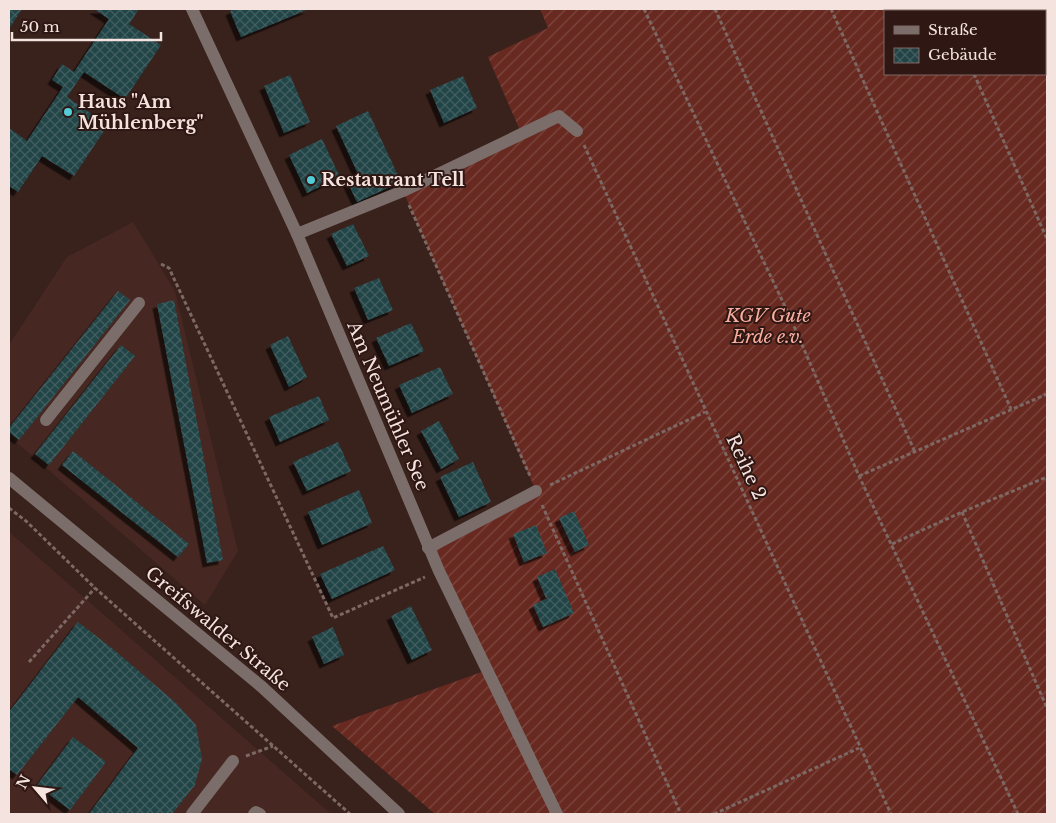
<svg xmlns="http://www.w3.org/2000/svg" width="1056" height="823" font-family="'Libre Baskerville',serif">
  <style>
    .built { fill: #472721 }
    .garden { fill: url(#garden-furrows) }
    .building { fill: url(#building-cross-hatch); filter: url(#shadow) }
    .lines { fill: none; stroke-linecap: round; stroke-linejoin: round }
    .path { stroke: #7d6863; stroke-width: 3; stroke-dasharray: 4 2.5; stroke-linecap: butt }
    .minor { stroke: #7a6d6a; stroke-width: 12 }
    .poi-dot { fill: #52ccd6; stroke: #2f1713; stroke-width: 2 }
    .labels { text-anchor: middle; stroke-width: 4; stroke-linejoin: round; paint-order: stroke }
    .poi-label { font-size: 18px; font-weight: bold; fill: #f4e3df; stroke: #2f1713; text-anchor: start }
    .park-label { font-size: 18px; font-style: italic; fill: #faaea0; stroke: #2f1713 }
    .street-label { font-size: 18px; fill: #f4e3df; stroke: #2f1713 }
  </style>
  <defs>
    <pattern id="garden-furrows" width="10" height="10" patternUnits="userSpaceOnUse" patternTransform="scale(1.25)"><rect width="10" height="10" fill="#672920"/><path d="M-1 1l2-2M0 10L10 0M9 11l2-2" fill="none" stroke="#7d4840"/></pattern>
    <pattern id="building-cross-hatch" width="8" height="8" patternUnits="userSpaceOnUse" patternTransform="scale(1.25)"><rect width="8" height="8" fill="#224447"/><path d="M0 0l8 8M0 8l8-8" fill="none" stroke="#435f61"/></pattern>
    <filter id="shadow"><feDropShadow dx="-4.5" dy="4.5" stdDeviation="0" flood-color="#0009"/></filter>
  </defs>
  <rect width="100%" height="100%" fill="#39211c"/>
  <g class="built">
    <polygon points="133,222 175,291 238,551 205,605 9,436 9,345 67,257"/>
    <polygon points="9,531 14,536 331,814 9,814"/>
  </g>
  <polygon class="garden" points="540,9 1031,9 1037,11 885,11 885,74 1045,74 1045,15 1047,16 1047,814 435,814 332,726 487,670 428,548 536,491 403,191 522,135 488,57 548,28"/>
  <g class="building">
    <polygon points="9,9 22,9 9,29"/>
    <polygon points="94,9 139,9 129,24 161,45 125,99 84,72 67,97 108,125 74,176 42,156 18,192 9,186 9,128 27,141 63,87 52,80 62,64 74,72 109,19"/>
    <polygon points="234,9 309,9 241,37 230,11"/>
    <polygon points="290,75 310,122 284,133 264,86"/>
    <polygon points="463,76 477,108 444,123 430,90"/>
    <polygon points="368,111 401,182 357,202 347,181 359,176 336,126"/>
    <polygon points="322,139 340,177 307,193 289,155"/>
    <polygon points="353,224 369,256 347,266 331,234"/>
    <polygon points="379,278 393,310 368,320 354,288"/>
    <polygon points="118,291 130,300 19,440 9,432 9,428"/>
    <polygon points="174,300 223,560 207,563 157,304"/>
    <polygon points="411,323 424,351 389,366 376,338"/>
    <polygon points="288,336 307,377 289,387 270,345"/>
    <polygon points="121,345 135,356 49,465 35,454"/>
    <polygon points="440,367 453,394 412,413 399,385"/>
    <polygon points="319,396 329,420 280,442 269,417"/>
    <polygon points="439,421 459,459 441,469 421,431"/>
    <polygon points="338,442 351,471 307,491 293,462"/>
    <polygon points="73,451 189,544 178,557 62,465"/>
    <polygon points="473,462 491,502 459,517 440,477"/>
    <polygon points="359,490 372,523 322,545 308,512"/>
    <polygon points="574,511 589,545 575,552 559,518"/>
    <polygon points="536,525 547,553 524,562 513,534"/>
    <polygon points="383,546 395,570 332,599 320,574"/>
    <polygon points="555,569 574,613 543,627 533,605 554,595 546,598 537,577"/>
    <polygon points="411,606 432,650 412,660 391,616"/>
    <polygon points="78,622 113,649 176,703 196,725 202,759 195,785 172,814 89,814 138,748 78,697 17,775 9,769 9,712"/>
    <polygon points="333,627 344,655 324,664 312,637"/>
    <polygon points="73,737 106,762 70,810 37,785"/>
  </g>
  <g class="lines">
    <g class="path">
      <polyline points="644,9 790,317 859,476 1018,814"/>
      <polyline points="715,9 915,452"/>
      <polyline points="831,9 1011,409"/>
      <polyline points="946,9 947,11"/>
      <polyline points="1010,9 1015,11"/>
      <polyline points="1045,26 1047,28"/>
      <polyline points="974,74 1047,239"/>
      <polyline points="584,145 891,814"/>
      <polyline points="409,205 531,478"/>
      <polyline points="161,264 169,268 333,618 425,577"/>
      <polyline points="859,476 1047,394"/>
      <polyline points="550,485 705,412"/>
      <polyline points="542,505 681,814"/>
      <polyline points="9,508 26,521 95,588 350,814"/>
      <polyline points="962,512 1047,708"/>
      <polyline points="892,544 962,512 1047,477"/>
      <polyline points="29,662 95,588"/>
      <polyline points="246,756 273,746"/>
      <polyline points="714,814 859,748"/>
    </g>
    <g class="minor">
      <polyline points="192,9 297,234 439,571 557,814"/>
      <polyline points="297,234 403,191 559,116 577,131"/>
      <polyline points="46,420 139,303"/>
      <polyline points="9,478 262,687 399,814"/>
      <polyline points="428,548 536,491"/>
      <polyline points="192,814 233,761"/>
      <polyline points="254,814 256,812 260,814"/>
    </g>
  </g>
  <g class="poi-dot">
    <circle cx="68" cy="112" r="5"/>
    <circle cx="311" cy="180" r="5"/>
  </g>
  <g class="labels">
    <g class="poi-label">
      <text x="78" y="108">Haus "Am<tspan x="78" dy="21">Mühlenberg"</tspan></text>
      <text x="321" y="186">Restaurant Tell</text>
    </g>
    <g class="park-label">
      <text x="768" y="322">KGV Gute<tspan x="768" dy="21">Erde e.v.</tspan></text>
    </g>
    <g class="street-label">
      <text transform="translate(388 406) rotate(67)" y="6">Am Neumühler See</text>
      <text transform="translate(746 467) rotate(65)" y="6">Reihe 2</text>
      <text transform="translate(218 629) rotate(40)" y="6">Greifswalder Straße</text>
    </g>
  </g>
  <rect width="1056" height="823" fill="none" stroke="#f4e3df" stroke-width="20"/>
  <rect x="884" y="10" width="162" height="65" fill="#2f1713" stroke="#7e6965"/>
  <rect x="894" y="26" width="25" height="8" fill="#7a6d6a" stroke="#7e6965"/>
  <text x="928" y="35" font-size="15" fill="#f4e3df">Straße</text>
  <rect x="894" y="48" width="25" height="15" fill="url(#building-cross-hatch)" stroke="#7e6965"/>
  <text x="928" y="60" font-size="15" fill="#f4e3df">Gebäude</text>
  <g transform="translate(35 788) rotate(298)" stroke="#2f1713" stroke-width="4" paint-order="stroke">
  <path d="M0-4L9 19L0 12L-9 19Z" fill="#f4e3df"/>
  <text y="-8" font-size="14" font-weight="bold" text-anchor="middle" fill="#f4e3df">N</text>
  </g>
  <path d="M12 32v8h149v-8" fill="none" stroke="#f4e3df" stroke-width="2.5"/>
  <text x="20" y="32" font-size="15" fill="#f4e3df" stroke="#2f1713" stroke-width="4" paint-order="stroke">50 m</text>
</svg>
